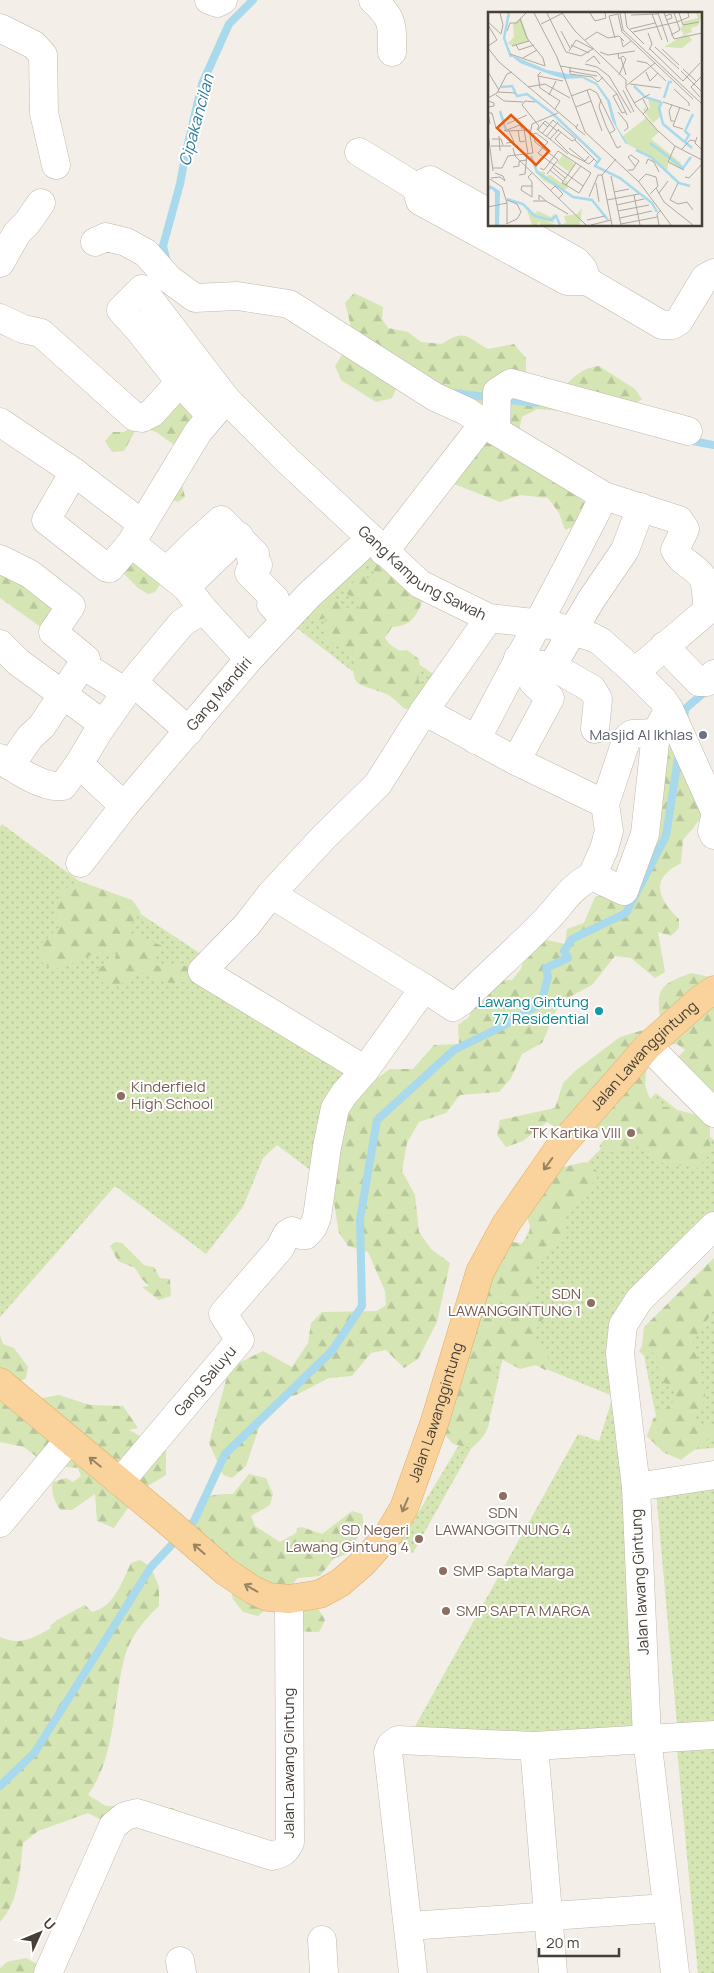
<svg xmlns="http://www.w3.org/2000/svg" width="714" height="1973" font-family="Manrope,sans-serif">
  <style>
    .grass { fill: url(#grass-dots) }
    .forest { fill: url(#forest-firs) }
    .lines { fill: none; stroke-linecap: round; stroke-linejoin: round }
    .stream { stroke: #a8d9ed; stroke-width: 8 }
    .minor-casing { stroke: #c1b8ae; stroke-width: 29 }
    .major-casing { stroke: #deae6c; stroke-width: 29 }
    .minor { stroke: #fff; stroke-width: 28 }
    .major { stroke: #f9d39b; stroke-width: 28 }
    .oneway { stroke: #978264 }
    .worship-dot { fill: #6b7280; stroke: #fff; stroke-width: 2 }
    .culture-dot { fill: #0f9aa8; stroke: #fff; stroke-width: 2 }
    .education-dot { fill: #8d6e63; stroke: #fff; stroke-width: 2 }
    .labels { text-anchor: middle; stroke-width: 4; stroke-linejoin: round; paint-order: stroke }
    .street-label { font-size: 15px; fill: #463f37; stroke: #fff }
    .worship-label { font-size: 15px; fill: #5b616d; stroke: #fff; text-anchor: end }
    .culture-label { font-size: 15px; fill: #0d838f; stroke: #fff; text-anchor: end }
    .education-label { font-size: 15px; fill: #785e54; stroke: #fff; text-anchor: start }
    .water-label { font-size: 16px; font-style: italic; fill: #317d9d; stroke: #fff }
    .inset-river { fill: none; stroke: #a8d9ed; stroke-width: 2.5 }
    .inset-road { fill: none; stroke: #aea9a1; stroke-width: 1 }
    .view { fill: #e8590c; fill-opacity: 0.15; stroke: #e8590c; stroke-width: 2.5 }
    .inset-edge { fill: none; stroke: #463f37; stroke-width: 2.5 }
  </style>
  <defs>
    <pattern id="grass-dots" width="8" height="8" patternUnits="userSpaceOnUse" patternTransform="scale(1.25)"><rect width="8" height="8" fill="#d5e5b3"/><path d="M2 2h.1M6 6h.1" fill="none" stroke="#b8c69b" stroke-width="1.8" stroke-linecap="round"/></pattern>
    <pattern id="forest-firs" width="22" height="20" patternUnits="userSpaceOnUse" patternTransform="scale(1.25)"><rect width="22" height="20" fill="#d5e5b3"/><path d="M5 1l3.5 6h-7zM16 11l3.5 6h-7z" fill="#b8c69b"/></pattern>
  </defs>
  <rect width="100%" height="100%" fill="#f3efe8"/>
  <g class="grass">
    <polygon points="369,547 418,592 379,637 442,680 416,714 356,667 352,671 289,622"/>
    <polygon points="2,824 79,881 133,909 213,962 354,1073 317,1175 277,1145 263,1158 243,1207 206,1254 115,1186 0,1317 0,827"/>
    <polygon points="656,1093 714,1140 714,1215 611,1325 652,1737 394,1756 388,1730 413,1730 578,1434 599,1441 613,1396 504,1352 491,1413 413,1553 400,1543 471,1425 513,1261 535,1220 576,1174"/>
    <polygon points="714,1273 714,1448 663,1452 642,1346"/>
    <polygon points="714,1474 714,1731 678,1735 655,1480"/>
    <polygon points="714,1746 714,1973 698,1973 677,1749"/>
  </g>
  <g class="forest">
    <path d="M354 293 383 307 382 319 388 328 408 332 421 342 442 344C464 328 467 337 488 349L514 344 526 358V375L564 387C574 376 583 368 599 366L635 389 642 399 629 408 564 411 537 409 522 417 518 435 529 453 557 450 570 471 574 494 590 507 582 523 565 530 559 513 548 498 520 495 500 502 454 484 486 416 472 397 451 398 397 387 392 398 376 402 341 380 335 366C355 336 354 337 345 303Z"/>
    <polygon points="175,394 199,407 181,481 185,497 178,502 168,499 137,537 163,580 155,592 148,594 138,588 120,570 177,447 156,432 138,426 124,451 112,452 105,441 113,432 124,432"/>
    <path d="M369 547 426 595C416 613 415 626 392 627L385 638 395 651 407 650 419 659 420 667 415 673 425 693 417 709H405C399 704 393 697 386 694 360 683 348 689 356 655L326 640 323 628 326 618 314 621 308 612 332 591 340 607 358 609 362 600 348 595 344 589 355 581 347 574 357 560 367 578 373 580 374 569 363 554Z"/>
    <polygon points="0,557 65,609 45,630 0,598"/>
    <path d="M671 741 706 812 683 840 681 863C677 866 671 868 668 872 650 887 666 907 679 919V928L671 936 658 932 665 972 655 978 631 958 615 956 592 985 560 1002 542 1043 522 1054 511 1078 499 1092 460 1095 446 1113 419 1122 407 1143 402 1171 415 1195 419 1232 431 1249 450 1263 437 1322 418 1359 404 1368 386 1350 371 1353 352 1376 329 1378 296 1395 280 1398 260 1424 246 1466 232 1478 223 1475 209 1443 226 1380 237 1364 263 1351 292 1367 308 1343 311 1323 322 1312 377 1311 386 1305 385 1291 368 1252 348 1246 339 1233 330 1179 336 1139 352 1100 366 1086 390 1069H413L434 1045 459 1044 458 1025 469 1017 474 992 482 981 512 980 521 969 528 939 533 937 565 944 567 929 584 923 595 897 606 894 615 899 657 747Z"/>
    <path d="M79 881 132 900 141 912 129 927 130 933 165 947 154 958 157 966H186L192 972 186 981C169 987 154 979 138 971L123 983 108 986 99 980 97 969 115 959 116 953C109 953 99 953 92 955 74 960 57 978 41 961V944L59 927 55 910 60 892Z"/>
    <path d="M691 973 714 978V1095L678 1057 685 1050 677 1044 648 1046 645 1085 649 1097 657 1105 697 1115 710 1127V1153L699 1168 663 1163 636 1146 607 1154 599 1147 605 1138 603 1129 577 1141 547 1122 523 1141 506 1147 497 1135 500 1120 555 1108 563 1083 575 1071 620 1037 650 1028 660 1016C655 986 665 983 691 973Z"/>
    <path d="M585 1162 600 1173 582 1198 564 1213V1241L545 1255 535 1270 536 1301 545 1316 535 1331 533 1342 547 1351 549 1369 545 1370 536 1365 520 1369 501 1359C489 1367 493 1380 495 1392L488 1401C493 1423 488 1434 472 1448L453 1444 446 1436 441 1421 455 1376 470 1356 468 1329 486 1312 482 1292 503 1240 523 1244 528 1241 530 1227 523 1199 559 1168Z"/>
    <polygon points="115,1242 122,1243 144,1265 154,1267 160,1278 170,1279 171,1296 159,1300 142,1287 149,1286 141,1278 135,1268 118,1261 110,1246"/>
    <polygon points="714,1258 714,1309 693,1342 706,1399 694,1415 699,1428 714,1424 714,1435 681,1460 663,1452 647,1436 653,1419 673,1402 676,1391 659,1379 656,1352 643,1355 639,1351 642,1346 644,1327"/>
    <polygon points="0,1335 3,1344 14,1348 28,1367 26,1378 21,1381 4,1380 0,1383"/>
    <path d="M59 1395 90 1405 123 1406 138 1428 129 1430 166 1450V1475L140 1491 114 1528 97 1521 95 1494 72 1510H61C55 1504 50 1490 53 1482L66 1478 73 1482 81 1476 78 1468 47 1465 24 1447 0 1442V1396L10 1404Z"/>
    <path d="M249 1474 266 1478 273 1494 270 1505 251 1516 255 1526 280 1542 296 1533 297 1528 302 1527 322 1534 352 1511 362 1514 364 1525 350 1553 334 1558 320 1576 298 1578 294 1582 293 1593 313 1600 325 1620 319 1632 290 1631 274 1602 258 1616 243 1612 233 1599 225 1571 190 1524C198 1497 205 1494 233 1494Z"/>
    <path d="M140 1560 151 1567 159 1587V1606C145 1619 130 1637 125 1656 112 1703 117 1754 88 1795L106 1806 172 1808 191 1818 206 1846 197 1848C163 1825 163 1819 121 1830L88 1813 38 1831 23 1843C20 1870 19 1902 0 1922V1637C20 1646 34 1638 51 1628L50 1626 57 1620 85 1605 92 1612C114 1607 122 1582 131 1563Z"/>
    <polygon points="26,1958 42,1967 45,1973 0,1973 0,1968 7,1962"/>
  </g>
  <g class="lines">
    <g class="stream">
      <polyline points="167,262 163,246 180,184 186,152 202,84 229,24 253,0"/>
      <polyline points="453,393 536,403"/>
      <polyline points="687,440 714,445"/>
      <polyline points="684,721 685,709 707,690"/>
      <polyline points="0,1786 35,1752 151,1567 194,1521 225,1454 331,1352 362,1306 360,1219 377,1120 454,1050 501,1027 541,1003 548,977 546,968 568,958 564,951 572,939 626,913 666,836 679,752"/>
    </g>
    <defs>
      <g id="minor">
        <polyline points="209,0 217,3 223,0"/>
        <path d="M373 0C394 19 392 25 392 52"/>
        <polyline points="0,28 34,45 43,55 44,113 56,165"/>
        <polyline points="359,152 416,187 420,201 567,281 587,281 662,325 672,325 679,321 705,278 714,273"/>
        <polyline points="416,187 430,180 489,213"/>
        <polyline points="511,225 576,261 583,269 587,281"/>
        <path d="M95 242 106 237 126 242 146 253 169 279 195 298 237 296 289 304 435 397 466 411 496 431 604 496 679 520 685 529 675 550C681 563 696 566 703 578 707 586 706 601 708 610L635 672"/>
        <polyline points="0,263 17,233 27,223 41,203"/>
        <polyline points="0,318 23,329 41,333 135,417 142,418 152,413 180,382 211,416"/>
        <path id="s1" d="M180 382 140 331 121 310 142 289 226 399 287 460 420 584 489 618 551 625 592 637 600 641 635 672 663 700 669 709 714 809"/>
        <polyline points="226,399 198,432 131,543 186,587 203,609 249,659"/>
        <polyline points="0,422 74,472 142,524"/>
        <polyline points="496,431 497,392 511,383 688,431"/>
        <polyline points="74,472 46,520 107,568 110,568 131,543"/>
        <polyline points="384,552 484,423"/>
        <polyline points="0,559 30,574 71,606 53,632 86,659 42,726 30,737 10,766"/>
        <polyline points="167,571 194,544 221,520 255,554 251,558 258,565 249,573 275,599 271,604 285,619"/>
        <polyline points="186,587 239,536"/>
        <polyline points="0,644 18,662 103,724"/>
        <polyline points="664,646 699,682 707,682 714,674"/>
        <polyline points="81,664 116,686 123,696"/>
        <polyline points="540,665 552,666 592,689 598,699 595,729"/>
        <polyline points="552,666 591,600 625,550 641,507"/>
        <polyline points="133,682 189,731"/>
        <polyline points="424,711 516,761 605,804 609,831 604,849 592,876"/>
        <path d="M476 740C518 659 563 579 604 496"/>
        <path d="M0 758C14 769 44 789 63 786L79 764 98 732 136 678 182 623 203 609"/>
        <polyline points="516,761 550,698 533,682 540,665 518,658"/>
        <polyline points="79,764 124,806"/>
        <polyline points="605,804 627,738 632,734 656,733"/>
        <polyline points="714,821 712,831 714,835"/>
        <path id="s2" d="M80 863 124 806 249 659 309 595 371 538"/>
        <polyline points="271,894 424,988"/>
        <polyline points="648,1046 714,1113"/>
        <polyline points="365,1070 202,971 247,925 271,894 323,838 378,784 424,711 489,618"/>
        <path id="s3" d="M120 1482 240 1340 223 1314 280 1248 287 1234 292 1231 301 1235H306L313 1227 317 1217 327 1147 335 1108 344 1094 365 1070 424 988 453 1007 462 1001C489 974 518 949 545 921 562 904 569 888 592 876L624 891 645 834 656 733 669 709"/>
        <polyline points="636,1487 714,1475"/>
        <polyline points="0,1523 68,1441"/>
        <polyline points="534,1746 553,1973"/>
        <polyline points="409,1926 666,1908"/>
        <polyline points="322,1940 324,1973"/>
        <polyline points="180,1961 182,1973"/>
        <path d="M48 1973 113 1826 125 1816 137 1813 272 1856C282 1854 286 1851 290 1842L289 1599"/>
        <polyline points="413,1973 388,1752 391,1745 398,1740 534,1746 714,1735"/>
        <polyline points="675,1973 647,1738 636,1487 620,1354 623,1325 639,1300 714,1226"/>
      </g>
      <g id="major">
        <path id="s4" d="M0 1382 173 1526 226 1572 253 1590 268 1597 289 1599 320 1594 340 1583 363 1563 388 1535 404 1508 434 1424 480 1272 506 1224 559 1148 648 1046 702 998 714 990"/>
      </g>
    </defs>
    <use href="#minor" class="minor-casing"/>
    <use href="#major" class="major-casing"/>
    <use href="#minor" class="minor"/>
    <use href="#major" class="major"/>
  </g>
  <defs><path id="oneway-shaft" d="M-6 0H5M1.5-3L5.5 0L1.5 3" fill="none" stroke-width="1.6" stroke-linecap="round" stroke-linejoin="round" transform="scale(1.25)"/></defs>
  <g class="oneway">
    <use href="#oneway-shaft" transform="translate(548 1164) rotate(126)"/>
    <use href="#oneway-shaft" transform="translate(95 1462) rotate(-141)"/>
    <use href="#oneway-shaft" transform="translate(405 1505) rotate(113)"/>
    <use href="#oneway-shaft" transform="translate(199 1549) rotate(-139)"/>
    <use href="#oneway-shaft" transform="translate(251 1588) rotate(-150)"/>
  </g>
  <circle class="worship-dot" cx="703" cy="735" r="5"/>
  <circle class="culture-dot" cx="599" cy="1011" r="5"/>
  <g class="education-dot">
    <circle cx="121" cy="1096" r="5"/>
    <circle cx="631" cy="1133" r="5"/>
    <circle cx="591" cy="1303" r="5"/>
    <circle cx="503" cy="1496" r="5"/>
    <circle cx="419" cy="1539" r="5"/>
    <circle cx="443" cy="1571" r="5"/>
    <circle cx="446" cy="1611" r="5"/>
  </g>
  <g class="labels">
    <g class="street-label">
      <text dy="5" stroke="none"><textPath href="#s1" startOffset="525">Gang Kampung Sawah</textPath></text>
      <text dy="5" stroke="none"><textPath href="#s2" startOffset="219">Gang Mandiri</textPath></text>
      <text dy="5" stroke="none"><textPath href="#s4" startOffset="1040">Jalan Lawanggintung</textPath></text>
      <text dy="5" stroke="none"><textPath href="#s3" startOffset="132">Gang Saluyu</textPath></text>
      <text dy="5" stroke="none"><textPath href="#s4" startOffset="620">Jalan Lawanggintung</textPath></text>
      <text transform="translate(640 1582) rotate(-93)" y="5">Jalan lawang Gintung</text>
      <text transform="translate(289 1763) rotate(-90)" y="5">Jalan Lawang Gintung</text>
    </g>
    <g class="worship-label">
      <text x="693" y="740">Masjid Al Ikhlas</text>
    </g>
    <g class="culture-label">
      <text x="589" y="1007">Lawang Gintung<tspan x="589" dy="17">77 Residential</tspan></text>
    </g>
    <g class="education-label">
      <text x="131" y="1092">Kinderfield<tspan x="131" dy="17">High School</tspan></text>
      <text x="621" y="1138" text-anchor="end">TK Kartika VIII</text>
      <text x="581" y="1299" text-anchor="end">SDN<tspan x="581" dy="17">LAWANGGINTUNG 1</tspan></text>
      <text x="503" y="1518" text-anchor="middle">SDN<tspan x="503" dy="17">LAWANGGITNUNG 4</tspan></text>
      <text x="409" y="1535" text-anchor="end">SD Negeri<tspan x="409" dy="17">Lawang Gintung 4</tspan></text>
      <text x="453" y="1576">SMP Sapta Marga</text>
      <text x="456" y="1616">SMP SAPTA MARGA</text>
    </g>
    <g class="water-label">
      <text transform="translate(196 120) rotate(-75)" y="6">Cipakancilan</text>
    </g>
  </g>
  <g transform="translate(488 12)">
    <rect width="214" height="214" fill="#f3efe8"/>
    <path d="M208 1 214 2 210 14 203 16 204 20 196 23 192 16 195 14 194 10 210 6ZM33 5 41 29 24 34 20 31 26 25 25 12Z" fill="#d5e5b3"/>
    <path d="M196 23H200L204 28 194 36 176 35ZM47 159 57 160V164L62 163 73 171 79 168 80 176 75 178 56 169ZM38 195 45 203 50 199 63 205 67 201 66 211 57 209 68 213H52L51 209 49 213H44ZM94 196 92 213H71L78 211 76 204 89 202Z" fill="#d5e5b3"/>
    <path d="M160 86 173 90V104L165 111 155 98 157 95 159 98 162 96Z" fill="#d5e5b3"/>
    <path d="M158 106 171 120 163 127 193 151 194 157 182 151 181 144 179 160 160 143 140 132 135 124ZM75 143 87 152 81 160 69 151Z" fill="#d5e5b3"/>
    <path d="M21 42 59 58 97 65 109 71 122 89 129 115 140 132 151 138 137 131 124 108 119 89 108 73 94 66 77 67 61 62 32 51ZM2 173 12 179 11 213H7V181L4 177 0 178Z" fill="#a8d9ed"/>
    <path class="inset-river" d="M21 1 16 26 23 45M146 74 157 85 173 90M13 75 24 74 29 84 39 82 65 102 112 147 107 154 132 166 164 191 169 200M176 86 181 70H184M174 90 171 96 175 112 204 136M12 99 18 118M197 130 201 123 197 119 205 102M162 131 195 156 203 145M148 138 163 145 191 171 202 174M43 144 49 160 85 185 104 188 120 208M19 187 35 192 47 204 63 208 68 204 72 213"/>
    <path class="inset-road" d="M38 1 32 7 39 26 55 46M46 1 69 45 97 120 151 170 183 213M59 1 78 40 93 44 105 37 88 28 81 39M74 1 87 19 138 68V76M102 1 107 9 118 6 117 1M132 1 135 18 214 92M137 1 139 15 156 32M170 1 180 30M176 1 186 27 214 21M191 1 195 13 211 10M130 2 134 20 205 87M164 2 174 28M143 3 170 2M177 4 183 2 184 6 179 8M0 10 13 22 15 13 12 1M53 12 75 1M0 13 9 28 0 34M142 17 167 11M19 19 22 11H29L32 7M73 19 82 36M145 20 189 10 201 5 200 1M160 21 164 32 161 38M183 23 192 18 186 1M127 26 121 4 130 2M133 26 135 35 143 29M97 28 109 20 120 26 131 24 136 29M28 33 31 38 46 33M83 33 101 41M24 34 41 29M167 35 191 57M0 36 11 50 88 115M162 37 195 69 212 51M174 37 191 53M112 40 120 43 147 39M130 41 131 47 135 44 138 47 131 63M22 42 57 54 55 46M35 46 49 38M133 46 138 63M149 49 159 51 178 69M98 50 106 44 112 52M97 52 109 55 121 64 143 101M72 54 109 60 129 82 139 103M82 55V62L104 65 110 70 115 65M195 57 209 70M81 59 109 64M193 59 214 80M0 60 11 78M53 60 50 63 52 76 72 89 67 97M158 60 162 69 170 61M50 64 75 69M142 72 173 76M139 73 167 51M40 75 57 72 82 86M138 76 148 94 170 119 187 134 214 148M186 77 201 91V94M99 78 114 119M135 78 146 100M10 80 27 81M129 82 125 84 134 101 137 100M8 83 16 89 35 90M61 83 68 69M83 84 102 77 109 81 127 118 122 121M212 85 203 75 214 64M0 86 9 81 19 62 24 60M113 87 111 95 118 114 129 136 133 134M0 89 6 91V94L0 95M47 90 37 89 34 93 51 114 49 118M175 90 202 99M146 91 162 82M184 93 181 99 183 109H186M88 95 103 89M192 95 185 114 195 117M130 100 139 111 140 116 136 119M4 101 8 116M155 102 160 97 155 87M55 111 57 109 69 119M69 111 88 127 84 129 70 118M2 112 0 101H4M19 112 39 103M90 112 88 116 97 123M60 115 55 111 50 118 62 127 71 117M36 117 40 142M30 118 32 130 37 129M16 119 32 113 34 117M18 119 42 118M73 120 67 127 82 142 101 152 106 147M0 121 5 159M54 122 65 108 68 111M42 123 48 121 60 130 50 141 95 174M46 123 47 130 70 148 59 162M11 124 12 139M58 125 70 110M209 125 207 131 214 138M4 127H13L15 133M62 127 80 142M87 128 109 150M18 131 26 130 21 119M3 134H23M25 136 27 144 98 213M81 136 97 149 101 144M194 137 202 128 207 129M180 150 187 134M180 150 196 158M158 152 160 147 166 150 171 160M147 154 140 145 143 143 151 149M25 155 31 154V149L39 148M64 155 77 166M5 156H14L20 144 45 141 42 123 44 112 70 101M52 156 56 158 70 139 103 161 91 181 78 173M62 158 75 169M140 158H145L151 149M44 161 40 165 44 170V185L33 178 34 174H44M31 163 37 162 39 142M123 164 133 213M197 165 201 166 214 152M3 166 12 165 17 169 15 164 7 161M151 169 158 162 168 165 170 174 162 182M74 171 78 173 93 154M74 171 88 151M108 171 111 190M168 176 176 190 205 213M62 179 67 174 75 182 70 187M126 180 141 177M171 181 180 169M146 183 152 213M101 185 110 163H114M119 188 151 182M182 188 190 192 199 190 205 198M182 188 190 171M45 189H58L51 183V188M58 189 80 202M129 193 156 187M0 195 19 191 14 175 2 167M130 199 161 193M132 206 164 199M99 208 117 204M18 212 29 207 33 200 29 192 19 188M19 212V191M133 212 169 205M103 213 123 208M124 213 114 163 128 147M171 213 169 202 173 198"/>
    <path class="view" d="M23 103 61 139 48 153 9 116Z"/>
    <rect width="214" height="214" class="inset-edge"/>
  </g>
  <g transform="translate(40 1933) rotate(46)" stroke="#ffffff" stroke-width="4" paint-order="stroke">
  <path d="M0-4L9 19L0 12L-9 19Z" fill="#463f37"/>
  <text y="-8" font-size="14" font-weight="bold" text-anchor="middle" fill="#463f37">U</text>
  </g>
  <path d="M539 1948v8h80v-8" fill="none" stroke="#463f37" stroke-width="2.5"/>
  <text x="546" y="1948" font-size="15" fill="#463f37" stroke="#ffffff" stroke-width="4" paint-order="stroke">20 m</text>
</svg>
